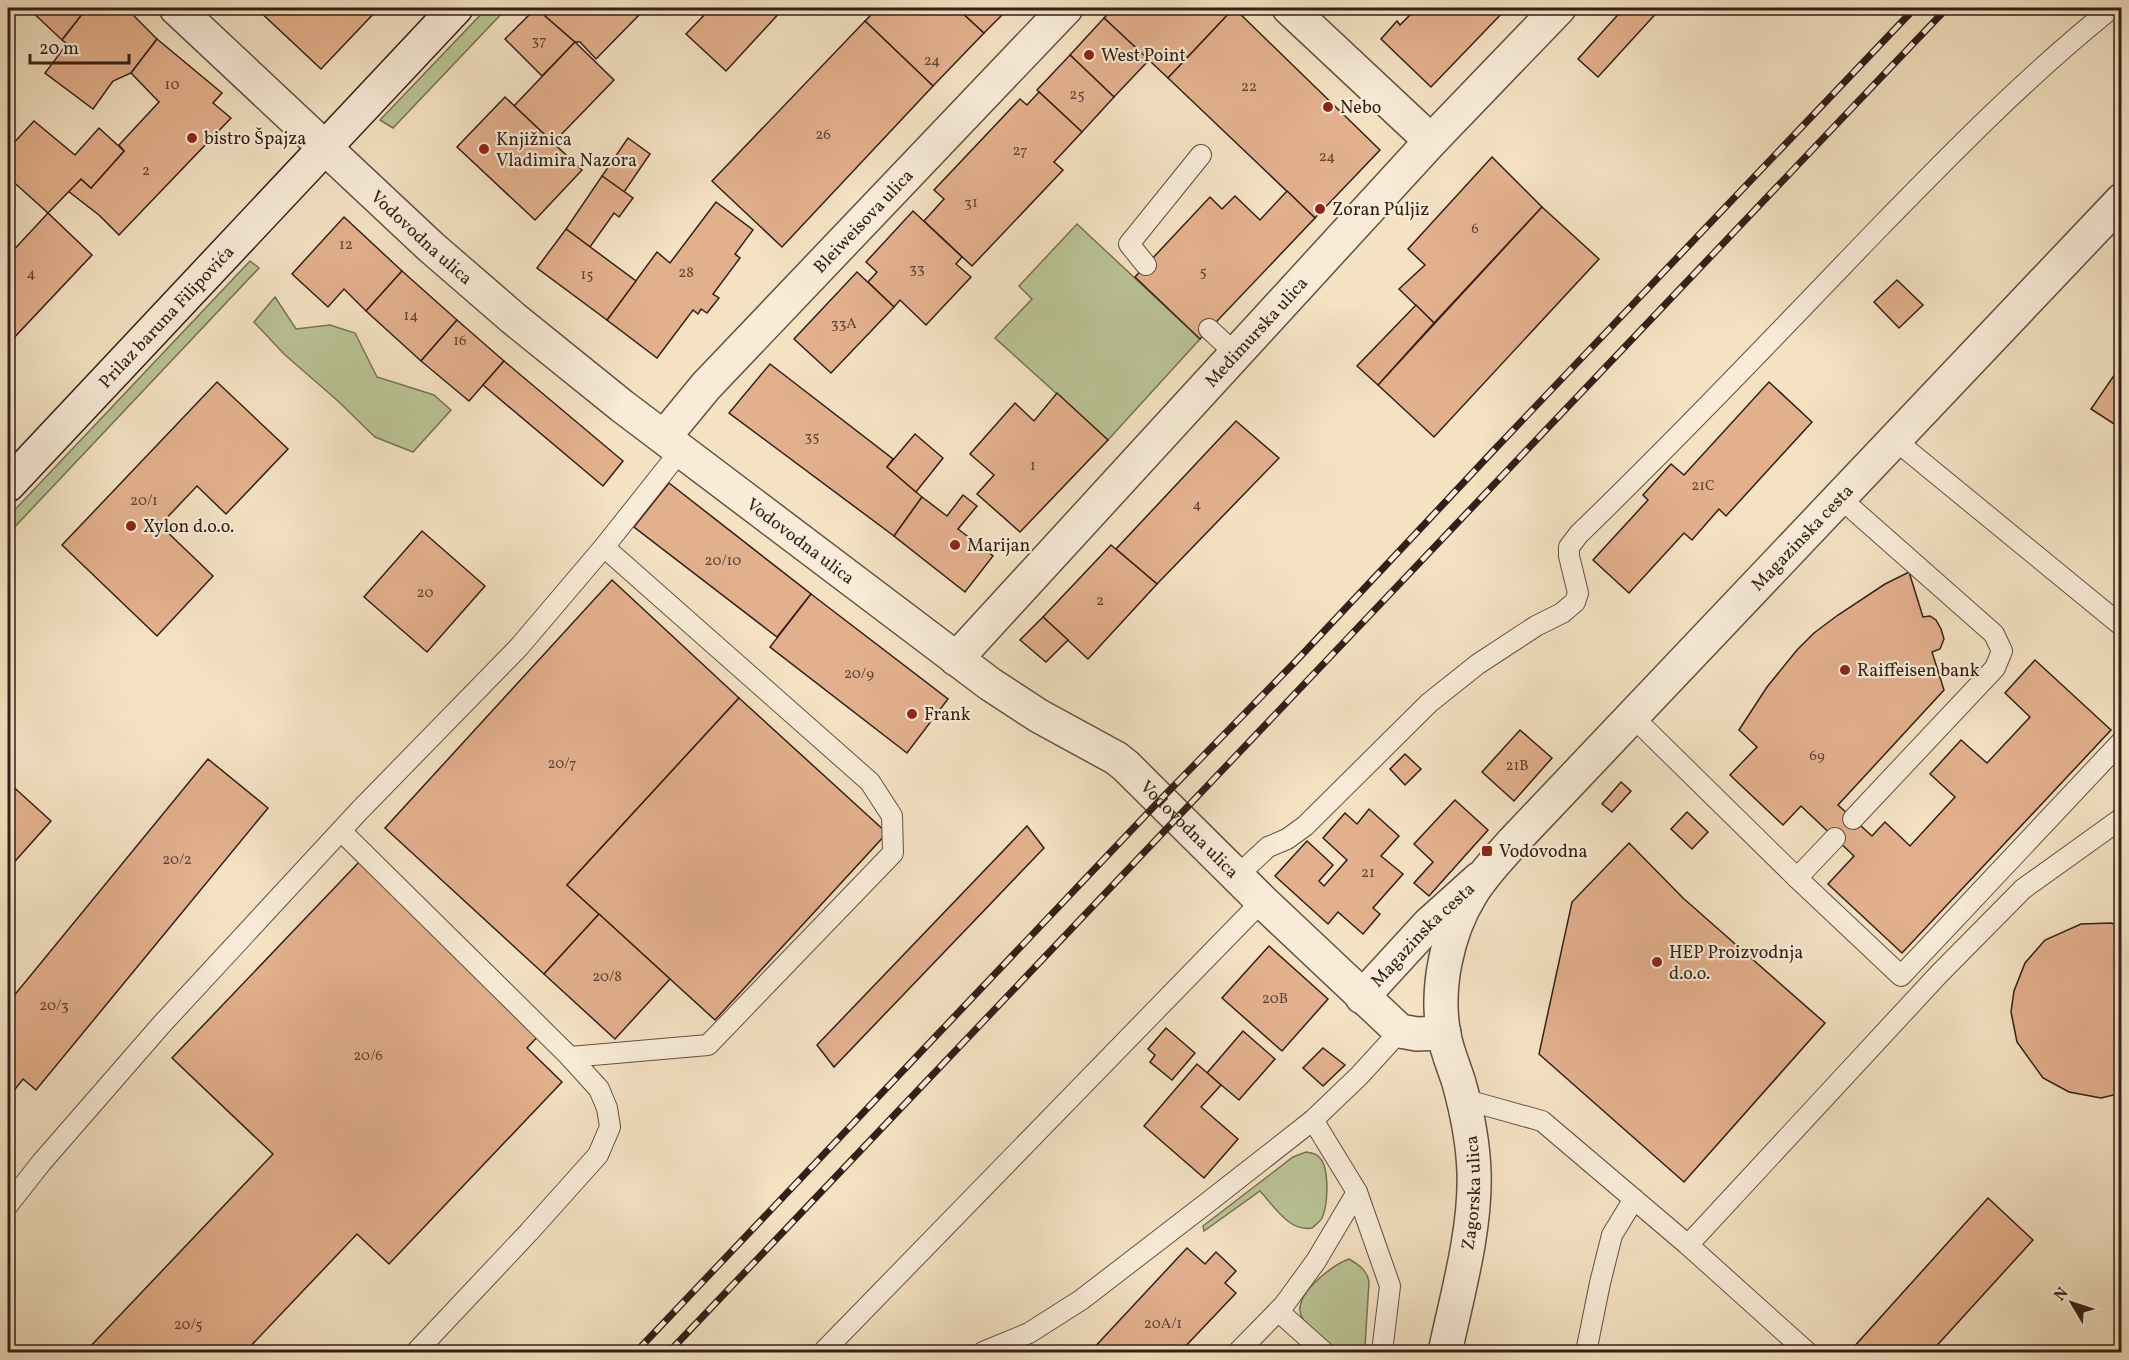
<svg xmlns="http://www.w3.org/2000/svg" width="2129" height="1360" font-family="Vollkorn,serif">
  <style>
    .green { fill: #bac395; stroke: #767156; stroke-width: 1.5 }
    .building { fill: #e3b08d; stroke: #331f18; stroke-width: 1.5 }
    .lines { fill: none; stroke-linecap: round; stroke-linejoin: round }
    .service-casing { stroke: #635043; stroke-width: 22 }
    .minor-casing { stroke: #635043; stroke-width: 36 }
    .tertiary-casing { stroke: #635043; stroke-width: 36 }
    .secondary-casing { stroke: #331f18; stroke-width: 36 }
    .service { stroke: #f8ecd8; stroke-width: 20 }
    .minor { stroke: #f8ecd8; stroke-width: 33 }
    .tertiary { stroke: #f8ecd8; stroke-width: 33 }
    .secondary { stroke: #f8ecd8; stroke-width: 33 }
    .rail-casing { stroke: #331f18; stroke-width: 7 }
    .rail { stroke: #f8ecd8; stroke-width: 4.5; stroke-dasharray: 14; stroke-linecap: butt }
    .poi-dot { fill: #8f2418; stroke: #f8ecd8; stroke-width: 2 }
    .labels { text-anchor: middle; stroke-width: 4.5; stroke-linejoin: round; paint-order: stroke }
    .number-label { font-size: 15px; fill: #5f4335 }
    .poi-label { font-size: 18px; fill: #331f18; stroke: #f8ecd8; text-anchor: start }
    .street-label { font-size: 18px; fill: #331f18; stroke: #f8ecd8 }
  </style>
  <rect width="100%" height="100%" fill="#f4e2c3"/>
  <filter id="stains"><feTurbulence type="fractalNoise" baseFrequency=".00333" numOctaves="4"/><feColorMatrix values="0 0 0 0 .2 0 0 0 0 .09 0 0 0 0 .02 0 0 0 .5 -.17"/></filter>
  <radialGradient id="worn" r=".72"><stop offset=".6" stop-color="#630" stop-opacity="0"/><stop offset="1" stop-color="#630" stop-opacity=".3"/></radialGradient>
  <g class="green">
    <polygon points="487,8 507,8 393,128 380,120"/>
    <polygon points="1077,224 1200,339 1108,440 995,338 1032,299 1019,286"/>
    <polygon points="250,261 259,268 8,534 8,517"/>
    <polygon points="275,297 296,329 330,325 355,333 377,377 434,395 451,410 413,452 375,437 338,401 284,354 254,322"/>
    <path d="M1306 1152C1311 1153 1316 1153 1319 1157 1330 1167 1328 1205 1322 1218 1320 1222 1315 1225 1312 1228 1289 1232 1274 1206 1260 1191L1204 1231 1203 1226 1293 1157Z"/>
    <path d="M1349 1259C1359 1265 1367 1270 1369 1282L1365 1346 1359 1352C1353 1352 1342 1354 1336 1352 1325 1347 1301 1322 1300 1311 1298 1291 1333 1265 1349 1259Z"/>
  </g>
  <g class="building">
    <polygon points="28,8 87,8 62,40"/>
    <polygon points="87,8 126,8 157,39 131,73 113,81 93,109 45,73 67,44 62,40"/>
    <polygon points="256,8 379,8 321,69"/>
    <polygon points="536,8 575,42 542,76 505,39"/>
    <polygon points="536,8 633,8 640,14 596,59 580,42 575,42"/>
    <polygon points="711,8 784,8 726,71 686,34"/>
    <polygon points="878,8 957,8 984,33 933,86 865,21"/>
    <polygon points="957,8 1009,8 984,33"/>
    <polygon points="1114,8 1234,8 1168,78 1104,18"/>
    <polygon points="1234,8 1380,150 1315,218 1168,78"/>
    <polygon points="1417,8 1507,8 1431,87 1381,39 1397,21 1400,25"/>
    <polygon points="1624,8 1661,8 1598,77 1578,59"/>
    <polygon points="1104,18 1149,60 1114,97 1070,55"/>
    <polygon points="865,21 933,86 782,247 712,181"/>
    <polygon points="157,39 222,93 213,103 231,118 119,235 99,215 68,191 81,179 91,188 124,151 119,145 159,102 131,73"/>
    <polygon points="575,42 614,80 553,143 514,106"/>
    <polygon points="1070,55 1114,97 1082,132 1037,90"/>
    <polygon points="1039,92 1082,132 1054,162 1063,170 972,266 924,221 944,199 934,190 1020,99 1027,105"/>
    <polygon points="505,97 582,170 535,220 457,147"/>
    <polygon points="34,121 75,155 99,128 124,151 91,188 81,179 48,213 8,177 8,149"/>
    <polygon points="628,138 650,154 624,192 602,176"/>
    <polygon points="1492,157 1542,207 1434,323 1399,289 1425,265 1408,249"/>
    <polygon points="602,176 633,198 619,217 614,213 590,247 566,229"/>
    <polygon points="1287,191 1315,218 1200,339 1135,277 1210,197 1222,209 1235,196 1260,220"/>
    <polygon points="716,202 753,230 735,254 740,258 713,294 719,298 707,313 701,309 698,314 693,310 657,358 607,320 657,252 670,263"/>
    <polygon points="1542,207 1599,259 1434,437 1378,385"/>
    <polygon points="913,211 962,257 956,264 971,277 926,325 900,300 894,307 868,282 877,272 866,262"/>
    <polygon points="48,213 92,255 8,344 8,256"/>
    <polygon points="344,217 402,271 366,311 344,289 328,307 292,274"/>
    <polygon points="566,229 636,281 607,320 537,268"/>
    <polygon points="402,271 457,320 421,361 366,311"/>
    <polygon points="857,272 894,307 831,373 794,339"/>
    <polygon points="1897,280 1923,305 1899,328 1874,302"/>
    <polygon points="1416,305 1434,323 1378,385 1357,366"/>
    <polygon points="457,320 504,361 469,401 421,361"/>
    <polygon points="504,361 623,461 603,486 483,385"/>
    <polygon points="770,364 893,459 887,467 922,497 894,536 729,413"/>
    <polygon points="2122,364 2122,429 2091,409"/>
    <polygon points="217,382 288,449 226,514 197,486 160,525 213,576 157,636 62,545"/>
    <polygon points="1769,382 1812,422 1726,516 1719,509 1692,540 1684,533 1629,593 1593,560 1648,500 1643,495 1671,464 1684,475"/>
    <polygon points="1057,393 1108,440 1020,532 977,494 994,475 970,454 1015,403 1034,421"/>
    <polygon points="1236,421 1279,458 1157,584 1116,549"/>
    <polygon points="915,434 943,458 916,492 887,467"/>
    <polygon points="669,483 811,594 777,637 634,527"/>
    <polygon points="963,495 977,506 958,529 993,556 965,592 894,536 922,497 947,516"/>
    <polygon points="422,531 485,586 427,652 364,597"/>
    <polygon points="1111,545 1157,584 1088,659 1043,617"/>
    <polygon points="1909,572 1923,617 1930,616 1936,620 1941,629 1944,639 1940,649 1932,652 1944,690 1838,805 1872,836 1885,822 1910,846 1955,797 1930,774 1961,740 1987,763 2030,717 2005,693 2035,660 2111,730 1902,953 1828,884 1854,856 1801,806 1783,825 1730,775 1757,747 1739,730 1767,687 1797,650 1814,633 1838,615 1885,584"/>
    <polygon points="612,580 739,698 567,885 599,914 544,974 385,828"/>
    <polygon points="811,594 948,699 907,753 770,647"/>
    <polygon points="1043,617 1068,640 1046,662 1020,640"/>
    <polygon points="739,698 887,833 715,1020 567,885"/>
    <polygon points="1520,730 1552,758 1514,801 1482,772"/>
    <polygon points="1405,754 1421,769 1405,785 1390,769"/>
    <polygon points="208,759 268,808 36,1090 23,1079 8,1098 8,1003"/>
    <polygon points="8,782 51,821 8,869"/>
    <polygon points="1621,782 1631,791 1612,812 1602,804"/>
    <polygon points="1455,800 1488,830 1429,896 1414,883 1433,862 1414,844"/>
    <polygon points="1369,809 1399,836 1381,856 1403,874 1373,908 1380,914 1363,934 1338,912 1328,924 1275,876 1307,841 1333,865 1319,881 1324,886 1347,860 1323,838 1345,813 1357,824"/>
    <polygon points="1687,812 1708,832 1692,849 1671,829"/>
    <polygon points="1027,826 1044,848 834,1067 817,1045"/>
    <polygon points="1629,843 1683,898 1825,1023 1684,1182 1539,1054 1572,902"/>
    <polygon points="361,860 542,1032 527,1048 562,1082 389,1264 357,1234 245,1352 85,1352 273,1154 172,1058"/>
    <polygon points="599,914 670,979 615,1039 544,974"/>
    <polygon points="2111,923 2122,927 2122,1093 2101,1098 2069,1092 2043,1078 2017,1042 2011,1012 2014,991 2025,963 2045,940 2081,924"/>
    <polygon points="1269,946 1328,999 1282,1051 1222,998"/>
    <polygon points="1166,1028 1195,1053 1172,1080 1150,1062 1155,1055 1148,1049"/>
    <polygon points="1243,1031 1275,1059 1239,1100 1207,1073"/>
    <polygon points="1323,1048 1345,1065 1323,1086 1303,1068"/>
    <polygon points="1197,1064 1221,1085 1201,1107 1238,1139 1204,1178 1144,1126"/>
    <polygon points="1988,1198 2033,1240 1931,1352 1856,1352 1852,1349"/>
    <polygon points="1187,1248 1205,1264 1216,1252 1236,1271 1225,1283 1236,1293 1180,1352 1090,1352"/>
    <polygon points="2122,1341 2122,1352 2104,1352"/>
  </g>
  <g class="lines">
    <defs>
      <g id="service">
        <polyline points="1146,265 1129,244 1201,155"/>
        <polyline points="1209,329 1236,354"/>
        <polyline points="1895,440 2122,626"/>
        <polyline points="1840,498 1994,634 2002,651 1995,668 1853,819"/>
        <polyline points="1632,716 1797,878 1835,838"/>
        <polyline points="341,831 570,1057 599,1089 607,1108 610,1127 598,1155 529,1232 416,1352"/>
        <path d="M1237 876 1268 847 1287 839 1305 826 1429 703 1478 664 1536 626 1562 613 1575 602 1578 593 1569 556V547L1579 534C1680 436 1777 334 1875 232 1951 154 2027 76 2112 8"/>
        <polyline points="1797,878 1901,976 2121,742"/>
        <polyline points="570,1057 708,1045 893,853 892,816 870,782 604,547"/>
        <polyline points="1463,1099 1542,1121 1688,1245 1807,1352"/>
        <polyline points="1313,1120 1357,1192 1390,1286 1382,1352"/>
        <polyline points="8,1205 41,1163 162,1024 360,810 519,647 604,547 681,450"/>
        <polyline points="1688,1245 1939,974 2023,889 2122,818"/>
        <polyline points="1278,1311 1324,1352"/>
        <polyline points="823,1352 1262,901"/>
        <polyline points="983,1352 1029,1333 1081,1300 1207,1203 1313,1120 1359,1076 1400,1031"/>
        <polyline points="1238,1352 1284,1305 1316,1261 1357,1192"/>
        <polyline points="1586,1352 1600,1283 1612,1235 1634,1199"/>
      </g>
      <g id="minor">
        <path id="s1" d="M176 8 431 247 513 318 622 406 990 684 1039 716 1116 758 1126 766 1262 901 1400 1031 1417 1034 1444 1033"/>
        <polyline points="1289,8 1431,141"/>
        <path id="s2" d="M664 437 706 386 1066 8"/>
        <path id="s3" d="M956 659 1431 141 1559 8"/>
        <path id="s4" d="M1362 997 1429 924 1479 879"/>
      </g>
      <g id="tertiary">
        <path id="s5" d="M1445 1352C1457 1296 1476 1230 1474 1172 1473 1142 1467 1112 1459 1083 1454 1067 1447 1051 1444 1035 1435 989 1447 933 1471 894 1483 874 1499 858 1514 841L2122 200"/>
      </g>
      <g id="secondary">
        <path id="s6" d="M8 485 456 8"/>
      </g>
    </defs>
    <use href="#service" class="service-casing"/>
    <use href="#minor" class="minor-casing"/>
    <use href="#tertiary" class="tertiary-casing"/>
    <use href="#secondary" class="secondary-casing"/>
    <use href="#service" class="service"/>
    <use href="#minor" class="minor"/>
    <use href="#tertiary" class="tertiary"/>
    <use href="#secondary" class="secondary"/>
    <defs>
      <g id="rail">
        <polyline points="636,1352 1161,799 1297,660 1495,449 1915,8"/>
        <polyline points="669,1352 1947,8"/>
      </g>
    </defs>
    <use href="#rail" class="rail-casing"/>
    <use href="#rail" class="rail"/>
  </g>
  <g class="poi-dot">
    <circle cx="1089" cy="55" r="6"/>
    <circle cx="1328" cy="107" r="6"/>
    <circle cx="192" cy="138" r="6"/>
    <circle cx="484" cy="149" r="6"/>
    <circle cx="1320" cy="209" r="6"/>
    <circle cx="131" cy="526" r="6"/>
    <circle cx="955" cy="545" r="6"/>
    <circle cx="1845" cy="670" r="6"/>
    <circle cx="912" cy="714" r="6"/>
    <rect x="1481" y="845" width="12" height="12" rx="3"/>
    <circle cx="1657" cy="962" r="6"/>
  </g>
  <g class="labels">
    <g class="number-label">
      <text x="539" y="45">37</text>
      <text x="932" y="65">24</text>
      <text x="172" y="89">10</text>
      <text x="1249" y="91">22</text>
      <text x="1077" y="99">25</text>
      <text x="823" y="139">26</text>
      <text x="1020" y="155">27</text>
      <text x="1327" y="161">24</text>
      <text x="146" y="175">2</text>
      <text x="971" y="207">31</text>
      <text x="1475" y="233">6</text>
      <text x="346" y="249">12</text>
      <text x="917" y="273">33</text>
      <text x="1203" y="276">5</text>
      <text x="686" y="277">28</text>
      <text x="31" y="278">4</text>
      <text x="587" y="279">15</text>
      <text x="411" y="320">14</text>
      <text x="844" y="328">33A</text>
      <text x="460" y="345">16</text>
      <text x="812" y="441">35</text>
      <text x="1033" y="470">1</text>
      <text x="1703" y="490">21C</text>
      <text x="144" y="505">20/1</text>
      <text x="1197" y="509">4</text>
      <text x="723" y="565">20/10</text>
      <text x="425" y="597">20</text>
      <text x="1100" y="605">2</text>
      <text x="859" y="678">20/9</text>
      <text x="1817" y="760">69</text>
      <text x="562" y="768">20/7</text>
      <text x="1517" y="770">21B</text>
      <text x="177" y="864">20/2</text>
      <text x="1368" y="877">21</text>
      <text x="607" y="981">20/8</text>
      <text x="1275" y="1003">20B</text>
      <text x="54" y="1010">20/3</text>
      <text x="368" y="1060">20/6</text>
      <text x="1163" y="1328">20A/1</text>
      <text x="188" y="1329">20/5</text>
    </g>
    <g class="poi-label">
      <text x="1101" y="61">West Point</text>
      <text x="1340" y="113">Nebo</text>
      <text x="204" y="144">bistro Špajza</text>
      <text x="496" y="145">Knjižnica<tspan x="496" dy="21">Vladimira Nazora</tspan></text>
      <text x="1332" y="215">Zoran Puljiz</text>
      <text x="143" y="532">Xylon d.o.o.</text>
      <text x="967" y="551">Marijan</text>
      <text x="1857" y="676">Raiffeisen bank</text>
      <text x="924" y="720">Frank</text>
      <text x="1499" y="857">Vodovodna</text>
      <text x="1669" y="958">HEP Proizvodnja<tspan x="1669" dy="21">d.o.o.</tspan></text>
    </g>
    <g class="street-label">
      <text dy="6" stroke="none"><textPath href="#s2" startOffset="294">Bleiweisova ulica</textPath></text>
      <text dy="6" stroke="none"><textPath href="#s1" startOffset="336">Vodovodna ulica</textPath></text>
      <text dy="6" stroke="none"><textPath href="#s6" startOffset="231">Prilaz baruna Filipovića</textPath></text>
      <text dy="6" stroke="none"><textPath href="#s3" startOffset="444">Međimurska ulica</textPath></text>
      <text dy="6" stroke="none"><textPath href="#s5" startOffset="957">Magazinska cesta</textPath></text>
      <text dy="6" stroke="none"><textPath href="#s1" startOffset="822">Vodovodna ulica</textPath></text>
      <text dy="6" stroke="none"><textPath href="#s1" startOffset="1308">Vodovodna ulica</textPath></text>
      <text dy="6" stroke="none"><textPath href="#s4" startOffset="87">Magazinska cesta</textPath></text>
      <text dy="6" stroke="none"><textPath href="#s5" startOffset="162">Zagorska ulica</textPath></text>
    </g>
  </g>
  <rect width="2129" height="1360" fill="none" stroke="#f4e2c3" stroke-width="30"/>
  <rect x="9" y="9" width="2111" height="1342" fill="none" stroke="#331f18" stroke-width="3"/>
  <rect x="15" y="15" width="2099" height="1330" fill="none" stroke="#331f18" stroke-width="1.5"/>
  <g transform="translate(2072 1303) rotate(309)" stroke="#f8ecd8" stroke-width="4.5" paint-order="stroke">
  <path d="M0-4.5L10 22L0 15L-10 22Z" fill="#331f18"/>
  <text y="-9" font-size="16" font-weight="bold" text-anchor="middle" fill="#331f18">N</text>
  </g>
  <path d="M30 54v9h99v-9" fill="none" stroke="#331f18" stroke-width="3"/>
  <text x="39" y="54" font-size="18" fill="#331f18" stroke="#f8ecd8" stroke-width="4.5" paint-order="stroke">20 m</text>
  <rect width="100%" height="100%" filter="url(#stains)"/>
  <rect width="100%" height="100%" fill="url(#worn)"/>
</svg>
